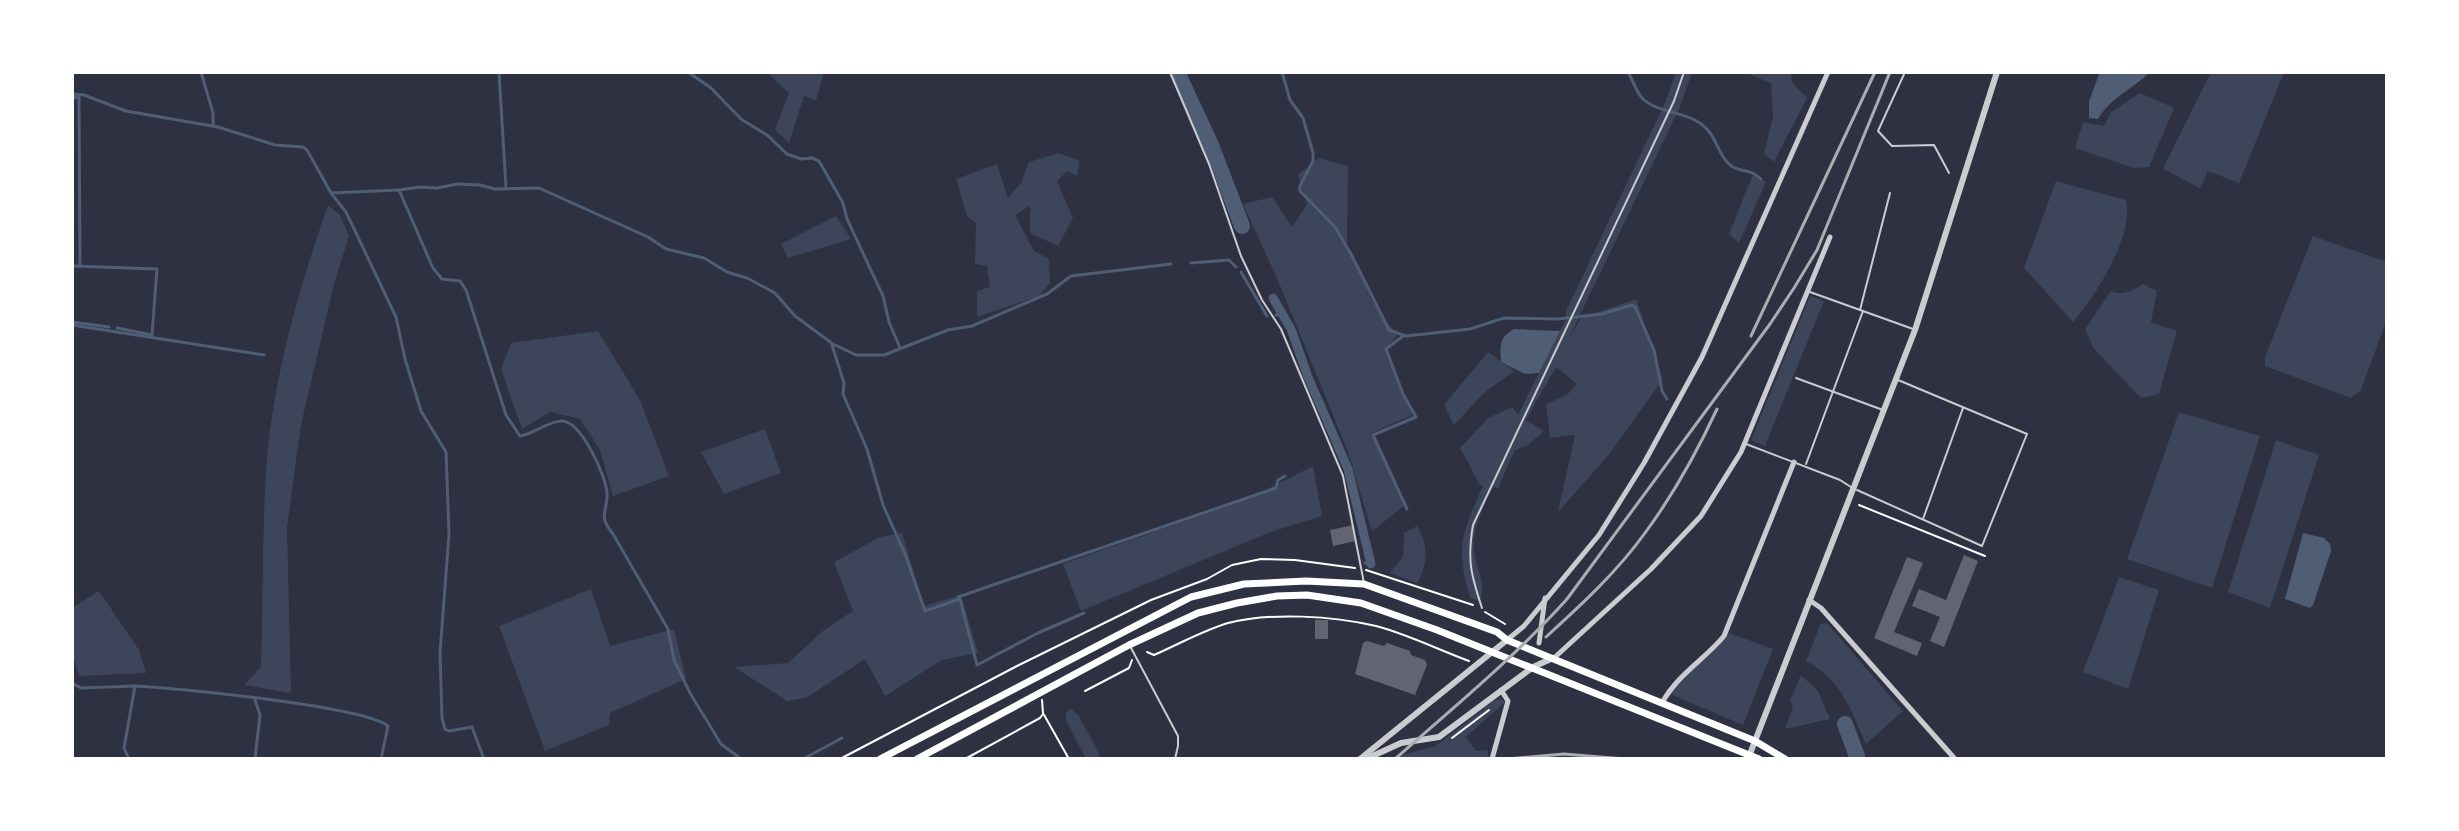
<svg xmlns="http://www.w3.org/2000/svg" width="2459" height="831" font-family="'IBM Plex Sans',sans-serif">
  <style>
    .green { fill: #3c4559 }
    .water { fill: #4f5d75 }
    .lines { fill: none; stroke-linecap: round; stroke-linejoin: round }
    .stream { stroke: #4f5d75; stroke-width: 3 }
    .canal { stroke: #4f5d75; stroke-width: 9 }
    .river { stroke: #4f5d75; stroke-width: 16 }
    .building { fill: #626471 }
    .path { stroke: #fff; stroke-width: 2 }
    .service { stroke: #caccd0; stroke-width: 2 }
    .minor { stroke: #caccd0; stroke-width: 5 }
    .tertiary { stroke: #caccd0; stroke-width: 6 }
    .secondary { stroke: #fff; stroke-width: 7 }
    .rail { stroke: #abadb3; stroke-width: 3 }
  </style>
  <rect width="100%" height="100%" fill="#2d3142"/>
  <g class="green">
    <polygon points="767,72 824,72 816,100 804,96 789,143 775,130 789,93"/>
    <path d="M1676 72H1692L1680 107 1568 340 1581 318 1636 299 1663 379 1607 457 1558 512 1575 435 1550 438 1546 404 1567 395 1577 384 1556 367 1526 420 1544 431 1528 445 1515 450 1498 488 1493 487C1483 508 1472 527 1474 550 1475 570 1487 579 1480 601L1470 598C1455 546 1462 533 1483 486L1480 485 1460 448 1488 418 1512 407 1518 415 1566 319V311L1665 103Z"/>
    <polygon points="1744,72 1791,72 1792,82 1807,98 1774,162 1764,154 1773,116 1771,83"/>
    <polygon points="2211,72 2284,72 2239,183 2208,171 2200,188 2163,169"/>
    <polygon points="2140,93 2174,108 2149,167 2134,168 2075,148 2083,122 2104,126 2111,112"/>
    <polygon points="1059,153 1080,161 1077,176 1067,171 1057,181 1073,218 1058,246 1030,233 1030,206 1015,215 1034,251 1049,259 1050,283 1039,296 977,317 977,291 990,287 987,266 975,264 976,223 967,216 956,179 997,164 1008,198 1021,183 1029,162"/>
    <polygon points="1319,158 1348,166 1347,246 1372,301 1397,336 1387,347 1412,415 1372,433 1404,506 1372,531 1348,452 1279,283 1243,204 1272,197 1292,227 1307,204 1298,175"/>
    <polygon points="1753,174 1766,182 1739,243 1729,234"/>
    <path d="M2056 181 2126 200C2134 238 2096 294 2073 322L2024 268Z"/>
    <path d="M328 205 340 215 349 236 334 284 301 425 287 527 291 693 244 685 261 667C263 602 262 537 266 472 272 381 298 291 328 205Z"/>
    <polygon points="836,216 851,239 788,258 781,244"/>
    <polygon points="2313,236 2387,262 2387,319 2361,390 2351,398 2265,366 2265,357"/>
    <path d="M2143 284 2157 291 2151 322 2177 331 2159 394 2141 398 2094 349 2085 329 2111 291C2123 296 2132 291 2143 284Z"/>
    <polygon points="1810,296 1824,301 1765,446 1751,440"/>
    <polygon points="598,331 640,400 669,476 613,496 600,450 580,419 550,412 522,429 501,369 511,343"/>
    <polygon points="1488,352 1514,371 1484,393 1454,425 1444,405"/>
    <polygon points="2179,412 2260,436 2212,588 2127,559"/>
    <polygon points="765,429 781,473 724,494 701,452"/>
    <polygon points="2276,440 2319,455 2270,608 2228,592"/>
    <polygon points="1313,466 1322,516 1268,533 1081,611 1063,564 1250,498"/>
    <path d="M1417 526C1429 545 1428 564 1417 583L1390 573 1403 557 1404 533Z"/>
    <polygon points="902,533 924,606 961,595 978,653 942,660 885,696 865,659 806,698 787,701 734,667 788,663 824,630 853,611 834,562 880,537"/>
    <polygon points="2119,577 2159,590 2128,689 2083,672"/>
    <polygon points="591,589 610,646 674,629 686,679 610,713 609,725 545,751 499,626"/>
    <polygon points="99,591 139,650 146,673 79,676 72,653 72,608"/>
    <path d="M1823 623 1828 624 1903 711 1866 744C1851 710 1841 679 1806 661L1820 625Z"/>
    <polygon points="1727,632 1773,649 1743,725 1670,694"/>
    <polygon points="1801,675 1818,691 1830,719 1785,729 1793,707 1790,700"/>
    <polygon points="1501,699 1505,702 1466,737 1476,751 1487,750 1489,758 1387,759 1436,746 1495,700"/>
    <polygon points="1071,709 1079,716 1102,759 1086,759 1066,720 1066,713"/>
  </g>
  <g class="water">
    <path d="M2100 72H2150C2133 89 2110 98 2098 119L2089 118V101Z"/>
    <path d="M1514 329 1560 331 1539 373 1525 374 1501 362C1500 346 1499 337 1514 329Z"/>
    <polygon points="2303,533 2324,538 2330,544 2331,551 2313,605 2310,608 2285,599"/>
  </g>
  <g class="lines">
    <g class="stream">
      <polyline points="201,72 213,113 213,126"/>
      <polyline points="499,72 506,188"/>
      <polyline points="688,72 711,88 741,119 767,135 787,154 801,159 812,158 819,161 843,203 847,219 883,296 889,322 900,348"/>
      <polyline points="1282,72 1290,100 1303,118 1313,153 1313,161 1300,186 1300,191 1335,227 1351,254 1389,330 1406,336 1470,329 1504,318 1558,319 1602,314 1632,305 1635,307 1654,350 1662,391 1667,399"/>
      <path d="M1628 72C1633 80 1636 92 1643 99 1658 113 1683 111 1700 123 1716 134 1716 150 1728 163 1738 174 1747 166 1761 179"/>
      <polyline points="72,94 84,95 126,111 218,127 275,145 303,147 307,150 331,193 346,212 396,317 405,359 421,411 446,452 449,534 440,653 442,718 445,729 449,731 472,727 484,759"/>
      <polyline points="72,98 79,97 80,266"/>
      <polyline points="399,190 420,187 437,188 457,184 480,185 495,189 539,188 648,237 666,249 704,258 727,272 747,278 775,293 795,316 833,344 856,355 884,355 948,330 972,326 1047,294 1071,276 1171,264"/>
      <path d="M332 193 399 190 433 268 442 279 460 281 466 290 506 415 520 436C534 434 548 421 562 421 581 421 606 476 607 493 608 513 597 514 613 534L668 629 674 660 690 693 721 744 741 759"/>
      <polyline points="1191,263 1229,260 1236,267"/>
      <polyline points="72,266 157,269 152,335"/>
      <polyline points="1241,272 1267,316"/>
      <polyline points="1276,315 1282,314"/>
      <polyline points="72,322 109,327"/>
      <polyline points="72,325 264,355"/>
      <polyline points="117,328 152,335"/>
      <polyline points="1403,336 1386,349 1403,394 1416,417 1373,435 1407,509"/>
      <polyline points="832,345 844,383 843,394 867,449 883,505 905,554 925,611 960,599 977,665 1038,633 1084,613"/>
      <polyline points="1365,563 1371,564"/>
      <polyline points="958,597 1276,488 1278,480 1285,476"/>
      <polyline points="72,683 81,688 135,686 124,748 129,759"/>
      <path d="M135 686C176 688 363 706 388 726L381 759"/>
      <polyline points="255,700 260,715 255,759"/>
      <polyline points="803,759 842,738"/>
    </g>
    <polyline class="canal" points="1273,298 1291,329 1308,377 1348,469 1371,564"/>
    <g class="river">
      <polyline points="1177,72 1211,145 1242,226"/>
      <polyline points="1845,724 1858,759"/>
    </g>
  </g>
  <g class="building">
    <polygon points="1353,525 1356,541 1333,546 1330,530"/>
    <polygon points="1964,555 1978,561 1944,647 1930,641 1940,617 1912,606 1919,589 1946,600"/>
    <polygon points="1907,557 1923,563 1894,632 1922,643 1917,656 1874,638"/>
    <rect x="1315" y="620" width="13" height="19"/>
    <polygon points="1367,641 1384,646 1387,643 1410,651 1411,655 1425,660 1427,665 1415,695 1355,674 1363,643"/>
  </g>
  <g class="lines">
    <g class="path">
      <polyline points="1859,505 1985,556"/>
      <polyline points="1366,570 1473,605"/>
      <polyline points="1485,612 1505,624"/>
      <path d="M1147 652 1154 655C1179 644 1202 631 1228 623 1271 612 1333 616 1376 626 1407 634 1439 650 1469 661"/>
      <polyline points="1085,691 1129,668 1132,660"/>
      <polyline points="1042,700 1043,713 1069,759"/>
      <polyline points="1452,738 1489,710"/>
      <polyline points="840,759 1017,666 1151,600 1207,579 1232,565 1261,559 1295,560 1355,568"/>
      <polyline points="965,759 1040,718 1043,714"/>
    </g>
    <g class="service">
      <polyline points="1170,72 1209,164 1241,256 1262,300 1281,329 1343,476 1364,583"/>
      <polyline points="1905,72 1878,131 1892,146 1934,145 1949,173"/>
      <polyline points="1810,292 1913,329"/>
      <polyline points="1860,310 1890,193"/>
      <polyline points="1796,378 1883,410"/>
      <polyline points="1746,444 1840,480 1851,487"/>
      <polyline points="1806,464 1863,311"/>
      <polyline points="1857,490 1982,546 2027,434 1898,380"/>
      <polyline points="1923,519 1963,408"/>
      <path d="M1482 608C1471 575 1467 560 1473 525L1674 101 1684 72"/>
      <polyline points="1130,646 1178,736 1178,746 1175,759"/>
    </g>
    <g class="minor">
      <polyline points="1809,600 1821,608 1955,759"/>
      <polyline points="1507,640 1524,626 1599,535 1644,463 1702,357 1828,72"/>
      <polyline points="1539,643 1545,598"/>
      <polyline points="1554,658 1651,569 1701,516 1741,452 1830,237"/>
      <path d="M1662 703C1677 675 1704 660 1724 636L1794 462"/>
      <polyline points="1492,759 1508,701 1501,690"/>
    </g>
    <g class="tertiary">
      <polyline points="1360,759 1507,640"/>
      <polyline points="1366,759 1401,743 1439,737 1533,667 1553,658"/>
      <polyline points="1748,759 1915,330 1997,72"/>
    </g>
    <g class="secondary">
      <polyline points="880,759 1191,597 1244,584 1306,581 1364,584 1497,632 1507,640 1755,741 1785,759"/>
      <polyline points="917,759 1129,645 1198,613 1237,603 1277,596 1307,595 1361,603 1437,630 1759,759"/>
    </g>
    <g class="rail">
      <polyline points="1751,336 1875,72"/>
      <path d="M1546 637C1581 605 1617 572 1645 533 1673 495 1697 452 1717 409"/>
      <path d="M1395 759C1454 707 1515 657 1567 599L1770 324 1794 288 1817 250 1890 72"/>
      <polyline points="1507,759 1564,754 1625,759"/>
    </g>
  </g>
  <rect width="2459" height="831" fill="none" stroke="#ffffff" stroke-width="148"/>
</svg>
